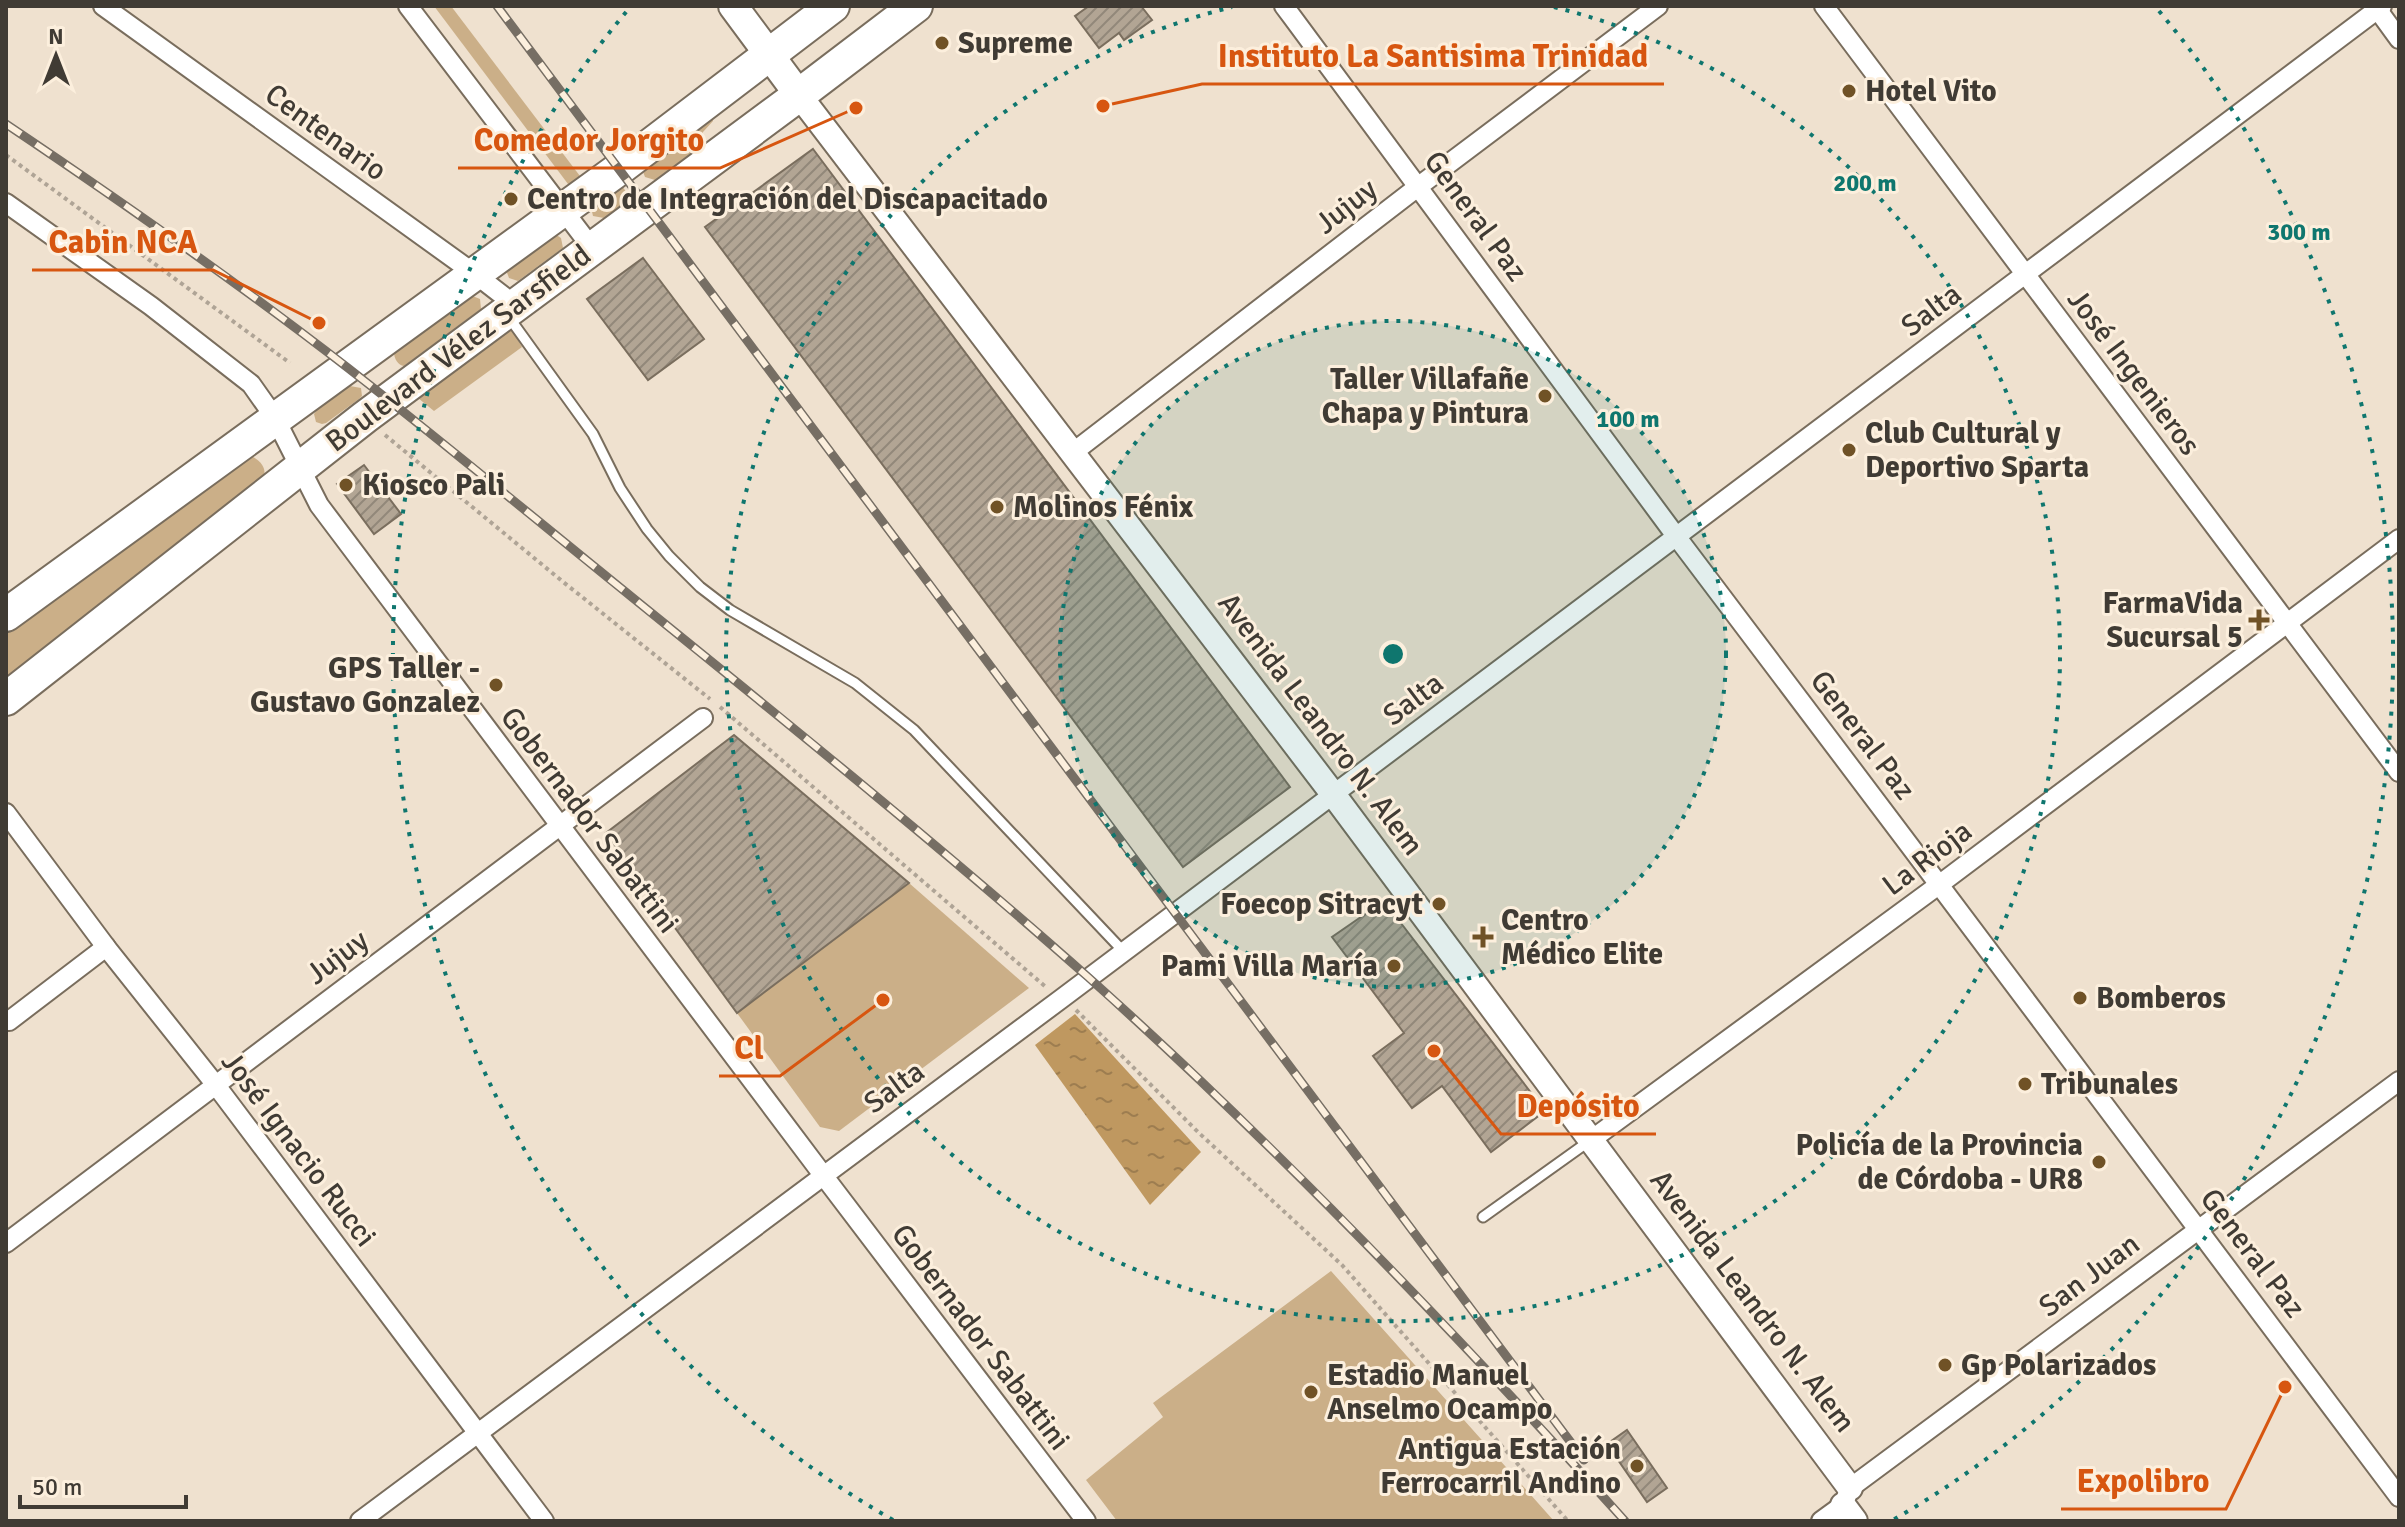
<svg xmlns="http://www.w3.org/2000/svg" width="2405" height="1527" font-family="Signika,sans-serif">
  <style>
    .green { fill: #cbaf88 }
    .water { fill: url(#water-ripples) }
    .building { fill: url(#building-hatch); stroke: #7a6e5e; stroke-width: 2 }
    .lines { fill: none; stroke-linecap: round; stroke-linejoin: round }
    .lane-casing { stroke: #796d5d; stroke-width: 13 }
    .street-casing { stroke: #796d5d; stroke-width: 22 }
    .secondary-casing { stroke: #796d5d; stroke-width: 28 }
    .primary-casing { stroke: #796d5d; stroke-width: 32 }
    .highway-casing { stroke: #796d5d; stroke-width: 36 }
    .path { stroke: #afa496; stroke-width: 4; stroke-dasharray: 4 4; stroke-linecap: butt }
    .lane { stroke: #fff; stroke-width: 9 }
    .street { stroke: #fff; stroke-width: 18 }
    .secondary { stroke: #fff; stroke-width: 24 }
    .primary { stroke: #fff; stroke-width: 28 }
    .highway { stroke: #fff; stroke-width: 32 }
    .rail-casing { stroke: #766e64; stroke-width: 9 }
    .rail { stroke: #fcefdd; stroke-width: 6; stroke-dasharray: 18; stroke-linecap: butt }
    .ring { fill: none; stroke: #0f766e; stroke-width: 4; stroke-dasharray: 4 8 }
    .poi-dot { fill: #705226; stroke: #fcefdd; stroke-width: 3 }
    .labels { text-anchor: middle; stroke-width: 6; stroke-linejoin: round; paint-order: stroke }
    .poi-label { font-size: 30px; font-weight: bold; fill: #403b34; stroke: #fcefdd; text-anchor: start }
    .street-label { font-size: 30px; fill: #403b34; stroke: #fcefdd }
    .centre { fill: #0f766e; stroke: #fcefdd; stroke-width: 4 }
    .ring-label { font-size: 24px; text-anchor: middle; font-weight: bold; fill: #0f766e; stroke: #fcefdd; stroke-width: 6; stroke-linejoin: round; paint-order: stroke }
    .leader { fill: none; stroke: #d75610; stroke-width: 3 }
    .callout-dot { fill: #d75610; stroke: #fcefdd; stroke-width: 3 }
    .callout-label { font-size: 32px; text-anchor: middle; font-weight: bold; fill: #d75610; stroke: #fcefdd; stroke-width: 6; stroke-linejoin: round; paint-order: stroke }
  </style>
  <defs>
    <pattern id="water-ripples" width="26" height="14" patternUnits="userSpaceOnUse" patternTransform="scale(2)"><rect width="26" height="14" fill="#bf9860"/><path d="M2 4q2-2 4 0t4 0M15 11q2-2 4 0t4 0" fill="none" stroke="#9d7d50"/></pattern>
    <pattern id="building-hatch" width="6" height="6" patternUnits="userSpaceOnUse" patternTransform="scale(2)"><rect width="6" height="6" fill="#b2a594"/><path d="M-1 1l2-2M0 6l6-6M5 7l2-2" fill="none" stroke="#92887a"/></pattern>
  </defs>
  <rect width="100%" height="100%" fill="#efe1cf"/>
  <g class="green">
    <polygon points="434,6 451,6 583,180 573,186 568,184"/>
    <polygon points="712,117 713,121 703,132 694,151 655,180 645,177 642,169"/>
    <polygon points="622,186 627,193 628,200 604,218 593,216 591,207"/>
    <polygon points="555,234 561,238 563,248 518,281 509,278 506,270"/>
    <path d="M470 295 480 299 481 309 404 366C398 365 394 359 394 352Z"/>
    <polygon points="509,329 513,331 522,347 434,411 413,394"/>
    <polygon points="350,386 361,388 362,396 359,399 326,423 322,424 316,422 314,414 317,410"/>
    <path d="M249 455C267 463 268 474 259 490L6 678V630Z"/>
    <polygon points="909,883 1029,988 839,1131 820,1127 737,1013"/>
    <polygon points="1331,1271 1554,1521 1117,1521 1086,1480 1163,1417 1153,1403"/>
  </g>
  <polygon class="water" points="1075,1014 1201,1152 1150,1205 1035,1045"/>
  <g class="building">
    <polygon points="1089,6 1141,6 1152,20 1124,40 1119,33 1099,48 1075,16"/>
    <polygon points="813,149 1290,787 1183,867 705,227"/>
    <polygon points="643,258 704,339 648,380 587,299"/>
    <polygon points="364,465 401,514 374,534 337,484"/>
    <polygon points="734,735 909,883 737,1013 606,833"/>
    <polygon points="1384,901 1545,1111 1491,1152 1442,1086 1412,1108 1373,1056 1404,1033 1332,937"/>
    <polygon points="1627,1430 1667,1488 1647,1502 1607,1444"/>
  </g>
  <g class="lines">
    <defs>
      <g id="lane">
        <polyline points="508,316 593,434 620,488 647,529 669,556 700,587 730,610 855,683 914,730 1124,952"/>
        <polyline points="1483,1217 1588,1142"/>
      </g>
      <g id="street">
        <polyline points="103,6 475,274 515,305"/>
        <polyline points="408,6 592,248"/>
        <path d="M1284 6C1417 183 1546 363 1679 540 1919 859 2161 1176 2399 1497"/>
        <polyline points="1824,6 2399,772"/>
        <polyline points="2375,6 2399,39"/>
        <polyline points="6,203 151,306 251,384 275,418 319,505 823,1175 1086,1521"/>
        <polyline points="1071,454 1419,186 1658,6"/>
        <polyline points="6,813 106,947 215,1084 544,1521"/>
        <polyline points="9,1021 106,947"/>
        <polyline points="1591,1140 1940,884 2399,539"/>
        <polyline points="6,1243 703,718"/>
        <polyline points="360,1521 1061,999 2382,6"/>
        <polyline points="1821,1521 1843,1505 1850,1488 2399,1081"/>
      </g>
      <g id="secondary">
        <polyline points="799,95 1333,794 1850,1488"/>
        <polyline points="1843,1505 1855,1521"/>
      </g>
      <polyline id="primary" points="733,6 799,95"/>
      <g id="highway">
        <polyline points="6,615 619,169 833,6"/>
        <polyline points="6,699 365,417 799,95 916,6"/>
      </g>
    </defs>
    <use href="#lane" class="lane-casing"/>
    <use href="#street" class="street-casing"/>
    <use href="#secondary" class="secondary-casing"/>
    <use href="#primary" class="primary-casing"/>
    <use href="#highway" class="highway-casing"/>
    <g class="path">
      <polyline points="6,155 290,363"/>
      <polyline points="385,435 562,581 710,699"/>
      <polyline points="720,707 1047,988"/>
      <polyline points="1076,1010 1199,1133 1342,1265 1568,1521"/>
    </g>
    <use href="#lane" class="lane"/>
    <use href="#street" class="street"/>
    <use href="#secondary" class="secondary"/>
    <use href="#primary" class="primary"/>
    <use href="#highway" class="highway"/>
    <defs>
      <g id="rail">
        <polyline points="497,6 1584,1460"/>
        <path d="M6 124C122 202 237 282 348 368 444 443 538 521 633 598 786 722 940 846 1088 977 1277 1146 1456 1333 1625 1521"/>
      </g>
    </defs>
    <use href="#rail" class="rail-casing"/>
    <use href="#rail" class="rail"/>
  </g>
  <circle cx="1393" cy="654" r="333" fill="#0f766e" fill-opacity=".12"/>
  <g class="ring">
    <circle cx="1393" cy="654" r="333"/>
    <path d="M1554 7A667 667 0 1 1 1232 7"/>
    <path d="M893 1520A1000 1000 0 0 1 627 11M2159 11A1000 1000 0 0 1 1893 1520"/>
  </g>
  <g class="poi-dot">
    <circle cx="942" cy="43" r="8"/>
    <circle cx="1849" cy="91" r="8"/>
    <circle cx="511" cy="199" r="8"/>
    <circle cx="1545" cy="396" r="8"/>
    <circle cx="1849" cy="450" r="8"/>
    <circle cx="346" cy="485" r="8"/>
    <circle cx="997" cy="507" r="8"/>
    <path d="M2255 608h8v8h8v8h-8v8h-8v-8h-8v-8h8z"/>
    <circle cx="496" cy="685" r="8"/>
    <circle cx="1439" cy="904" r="8"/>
    <path d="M1479 925h8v8h8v8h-8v8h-8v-8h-8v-8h8z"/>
    <circle cx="1394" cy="966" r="8"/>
    <circle cx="2080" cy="998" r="8"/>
    <circle cx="2025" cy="1084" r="8"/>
    <circle cx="2099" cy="1162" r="8"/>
    <circle cx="1945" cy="1365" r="8"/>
    <circle cx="1311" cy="1392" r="8"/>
    <circle cx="1637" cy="1466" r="8"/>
  </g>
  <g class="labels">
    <g class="poi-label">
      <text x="958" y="53">Supreme</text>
      <text x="1865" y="101">Hotel Vito</text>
      <text x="527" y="209">Centro de Integración del Discapacitado</text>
      <text x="1529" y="389" text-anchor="end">Taller Villafañe<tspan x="1529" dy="34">Chapa y Pintura</tspan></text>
      <text x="1865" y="443">Club Cultural y<tspan x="1865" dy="34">Deportivo Sparta</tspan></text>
      <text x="362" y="495">Kiosco Pali</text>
      <text x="1013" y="517">Molinos Fénix</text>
      <text x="2243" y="613" text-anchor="end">FarmaVida<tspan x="2243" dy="34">Sucursal 5</tspan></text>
      <text x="480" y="678" text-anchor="end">GPS Taller -<tspan x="480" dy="34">Gustavo Gonzalez</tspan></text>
      <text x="1423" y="914" text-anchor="end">Foecop Sitracyt</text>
      <text x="1501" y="930">Centro<tspan x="1501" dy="34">Médico Elite</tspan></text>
      <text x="1378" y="976" text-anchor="end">Pami Villa María</text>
      <text x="2096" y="1008">Bomberos</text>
      <text x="2041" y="1094">Tribunales</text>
      <text x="2083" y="1155" text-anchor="end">Policía de la Provincia<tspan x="2083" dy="34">de Córdoba - UR8</tspan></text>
      <text x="1961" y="1375">Gp Polarizados</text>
      <text x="1327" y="1385">Estadio Manuel<tspan x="1327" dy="34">Anselmo Ocampo</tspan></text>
      <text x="1621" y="1459" text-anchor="end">Antigua Estación<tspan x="1621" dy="34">Ferrocarril Andino</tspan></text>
    </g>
    <g class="street-label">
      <text transform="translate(326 132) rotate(36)" y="10">Centenario</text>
      <text transform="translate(1346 206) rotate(-38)" y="10">Jujuy</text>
      <text transform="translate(1476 216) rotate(54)" y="10">General Paz</text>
      <text transform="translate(1931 310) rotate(-37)" y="10">Salta</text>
      <text transform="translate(458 348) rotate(-37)" y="10">Boulevard Vélez Sarsfield</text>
      <text transform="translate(2134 372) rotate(53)" y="10">José Ingenieros</text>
      <text transform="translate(1413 699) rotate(-37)" y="10">Salta</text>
      <text transform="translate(1321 724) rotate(53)" y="10">Avenida Leandro N. Alem</text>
      <text transform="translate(1863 735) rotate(53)" y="10">General Paz</text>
      <text transform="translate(590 820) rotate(53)" y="10">Gobernador Sabattini</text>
      <text transform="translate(1927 858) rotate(-37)" y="10">La Rioja</text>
      <text transform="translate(337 957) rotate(-37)" y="10">Jujuy</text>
      <text transform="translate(894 1087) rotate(-36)" y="10">Salta</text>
      <text transform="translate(299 1149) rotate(53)" y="10">José Ignacio Rucci</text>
      <text transform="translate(2253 1253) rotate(53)" y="10">General Paz</text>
      <text transform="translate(2089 1275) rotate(-37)" y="10">San Juan</text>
      <text transform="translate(1753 1301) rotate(53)" y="10">Avenida Leandro N. Alem</text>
      <text transform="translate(981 1337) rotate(53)" y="10">Gobernador Sabattini</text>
    </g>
  </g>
  <circle cx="1393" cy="654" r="12" class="centre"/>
  <g class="ring-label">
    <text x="1865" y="191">200 m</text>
    <text x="2299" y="240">300 m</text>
    <text x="1628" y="427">100 m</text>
  </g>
  <path class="leader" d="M1103 106L1202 84H1664M856 108L720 168H458M319 323L213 270H32M883 1000L780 1076H719M1434 1051L1501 1134H1656M2285 1387L2226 1509H2061"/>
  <g class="callout-dot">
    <circle cx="1103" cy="106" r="8"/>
    <circle cx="856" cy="108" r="8"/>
    <circle cx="319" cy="323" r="8"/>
    <circle cx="883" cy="1000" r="8"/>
    <circle cx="1434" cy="1051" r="8"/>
    <circle cx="2285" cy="1387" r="8"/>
  </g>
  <g class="callout-label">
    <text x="1433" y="67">Instituto La Santisima Trinidad</text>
    <text x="589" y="151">Comedor Jorgito</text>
    <text x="123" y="253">Cabin NCA</text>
    <text x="749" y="1059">Cl</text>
    <text x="1578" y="1117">Depósito</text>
    <text x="2143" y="1492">Expolibro</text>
  </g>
  <rect width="2405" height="1527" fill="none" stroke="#403b34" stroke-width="16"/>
  <g transform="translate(56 56)" stroke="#fcefdd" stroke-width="6" paint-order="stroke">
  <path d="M0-6L14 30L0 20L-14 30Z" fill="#403b34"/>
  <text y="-12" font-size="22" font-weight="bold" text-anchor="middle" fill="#403b34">N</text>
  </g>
  <path d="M20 1495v12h166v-12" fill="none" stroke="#403b34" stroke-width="4"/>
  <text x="32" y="1495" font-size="24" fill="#403b34" stroke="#fcefdd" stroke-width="6" paint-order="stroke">50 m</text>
</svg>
